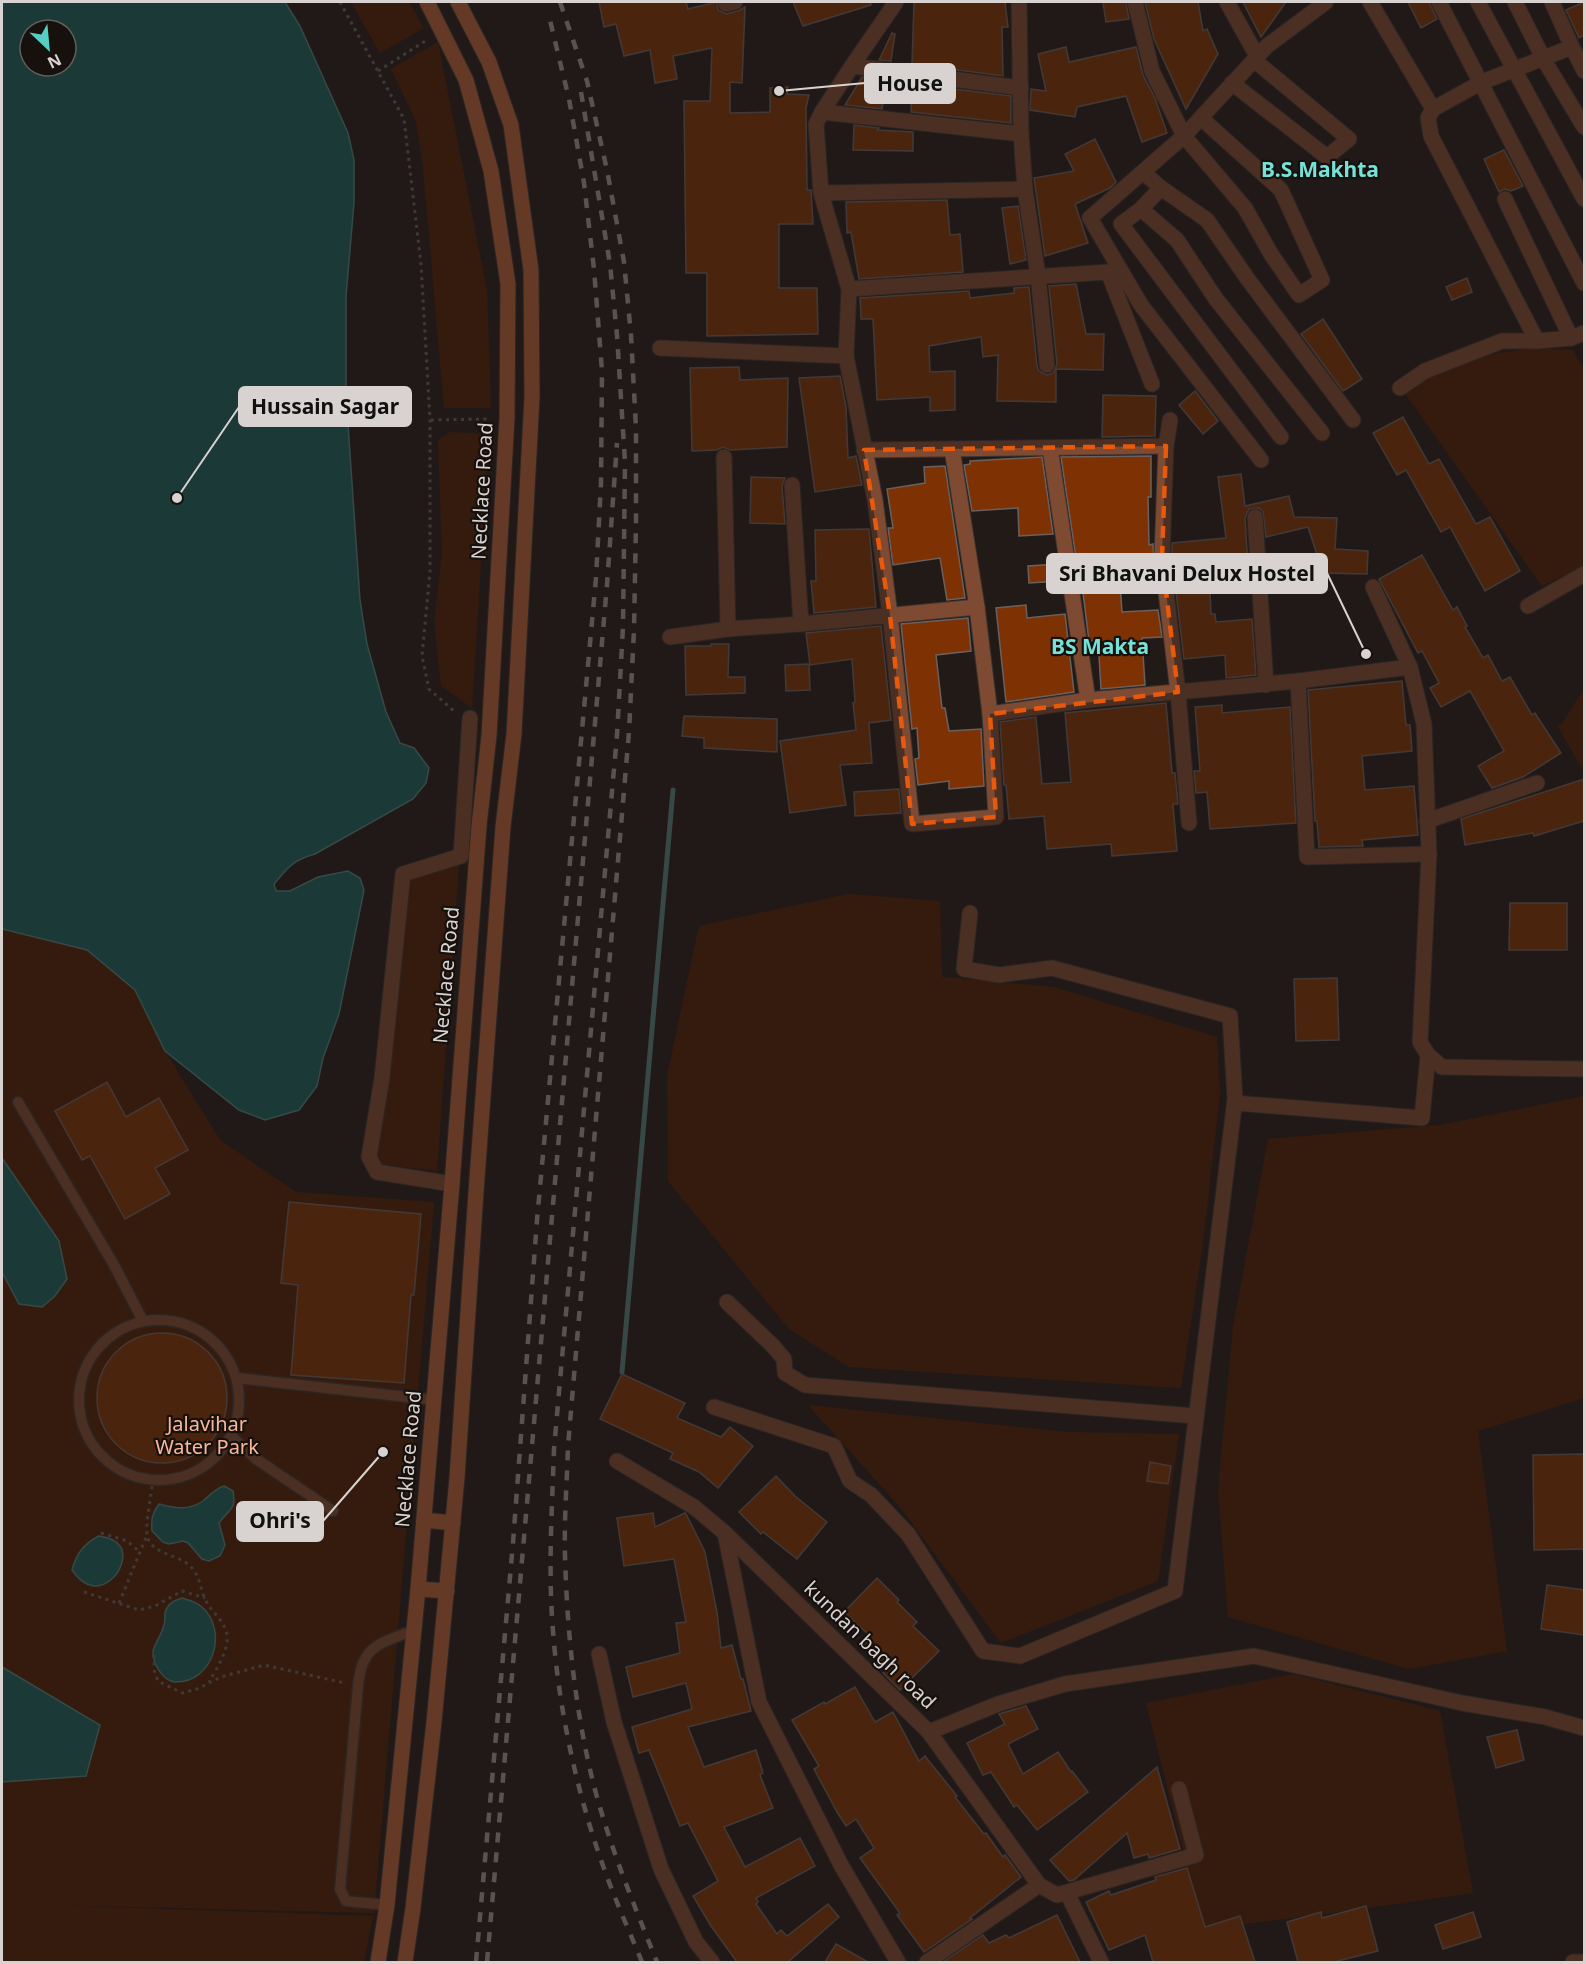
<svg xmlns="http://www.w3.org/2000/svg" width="1586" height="1964" font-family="'Noto Sans',sans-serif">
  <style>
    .green { fill: #4f1d03 }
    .water { fill: #16615b; stroke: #50837e; stroke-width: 1.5; fill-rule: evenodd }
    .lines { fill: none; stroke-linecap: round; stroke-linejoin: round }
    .stream { stroke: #50837e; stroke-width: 5 }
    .building { fill: #7e3204; stroke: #6a615e; stroke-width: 1.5 }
    .lane-casing { stroke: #3b3431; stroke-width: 13 }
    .street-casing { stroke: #3b3431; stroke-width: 17 }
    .secondary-casing { stroke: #3b3431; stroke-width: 17 }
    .path { stroke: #655f5d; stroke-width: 3; stroke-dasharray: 3 4.5; stroke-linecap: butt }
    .lane { stroke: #7e4a32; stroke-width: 10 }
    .street { stroke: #7e4a32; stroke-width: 15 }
    .secondary { stroke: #b6623b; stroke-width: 15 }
    .rail { stroke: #9d9896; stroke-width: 4.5; stroke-dasharray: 10 10; stroke-linecap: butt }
    .marked { fill: none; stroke: #e8590c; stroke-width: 4.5; stroke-dasharray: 12 8; stroke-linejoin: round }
    .labels { text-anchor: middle; stroke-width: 4.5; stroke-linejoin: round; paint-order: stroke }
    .street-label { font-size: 20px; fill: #d8d3d1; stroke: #17110e }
    .park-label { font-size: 20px; fill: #fab699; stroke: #17110e }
    .neighbourhood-label { font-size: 21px; font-weight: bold; fill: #76e1d7; stroke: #17110e }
    .leader { fill: none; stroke: #d8d3d1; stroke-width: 2 }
    .callout-dot { fill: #d8d3d1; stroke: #17110e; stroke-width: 2 }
    .callout { fill: #d8d3d1; stroke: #d8d3d1; stroke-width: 2 }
    .callout-label { font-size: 21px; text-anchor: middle; font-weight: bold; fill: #111 }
  </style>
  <rect width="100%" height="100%" fill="#211a17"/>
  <g class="green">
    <polygon points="351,2 409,2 424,28 380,53"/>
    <polygon points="438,42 487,291 491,408 444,408 423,167 416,121 391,69"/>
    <path d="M1535 348 1572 350 1584 369V566L1542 586 1404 392C1418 386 1430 377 1444 369 1468 356 1507 352 1535 348Z"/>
    <polygon points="450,432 489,434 472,708 441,686 434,623 442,553 438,440"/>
    <polygon points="1584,691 1584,772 1558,727 1565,719 1582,692"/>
    <polygon points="459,865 437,1171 380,1164 377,1154 405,901 412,879"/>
    <polygon points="848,894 940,901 942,977 1054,987 1217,1037 1220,1093 1203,1243 1181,1388 849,1367 789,1329 668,1181 667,1076 699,926"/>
    <polygon points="2,929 87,950 135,990 165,1051 220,1140 296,1192 434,1202 374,1913 49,1905 373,1916 364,1962 2,1962 2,1270 58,1240 2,1158"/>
    <polygon points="1584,1096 1584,1398 1478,1431 1507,1651 1409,1669 1228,1617 1218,1488 1233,1327 1268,1139 1440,1125"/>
    <polygon points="808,1405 1067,1432 1179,1434 1158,1581 1001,1643 900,1507"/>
    <polygon points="1293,1674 1440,1711 1473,1893 1331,1913 1203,1929 1146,1703"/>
  </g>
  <g class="water">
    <path d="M2 2H285L300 26 348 133 354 160V203L346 296V395L360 600 367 644 386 712 400 743 414 748 429 768 426 783 413 799 315 854C293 860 288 867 274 884L276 891H290L318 877 348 871 360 878 364 890 339 1014 323 1058 317 1086 299 1110 265 1120 239 1110 165 1051 135 990 87 950 2 929ZM30 30H66V66H30Z"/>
    <polygon points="2,1158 59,1241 67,1279 55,1296 42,1307 19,1304 2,1272"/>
    <path d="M224 1486 233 1491C237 1511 228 1509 219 1523L225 1545 220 1556 209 1561 202 1559 188 1543 183 1541 169 1544 163 1542 152 1531C151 1520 152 1513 159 1504 174 1508 189 1511 203 1501 210 1495 215 1489 224 1486Z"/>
    <path d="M99 1536C106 1537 115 1539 120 1546 133 1564 99 1610 72 1570 76 1554 84 1543 99 1536Z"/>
    <path d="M182 1598C189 1600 197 1602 202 1607 229 1631 213 1683 175 1682 163 1681 152 1663 153 1651 155 1643 162 1634 164 1625 166 1619 163 1614 167 1608 170 1602 176 1600 182 1598Z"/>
    <polygon points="2,1667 100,1725 86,1776 2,1782"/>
  </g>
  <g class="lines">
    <polyline class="stream" points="622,1372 673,790"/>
  </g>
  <g class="building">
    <polygon points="599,2 686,2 688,9 717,2 718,10 726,14 738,11 745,7 742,83 730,82 730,113 770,112 770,88 788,87 787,94 809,95 806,108 807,190 811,190 813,224 779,224 779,288 817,288 818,334 707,336 707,273 686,273 684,101 710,101 712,48 673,56 677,79 655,83 650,50 624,56 616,24 604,27"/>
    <polygon points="793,2 870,2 871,5 803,26"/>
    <polygon points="914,2 1005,2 1008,27 1002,27 1003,76 912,64"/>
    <polygon points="1103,2 1126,2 1129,19 1106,22"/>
    <polygon points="1145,2 1198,2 1203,31 1207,29 1218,54 1186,109 1154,39"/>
    <polygon points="1243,2 1286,2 1261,37"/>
    <polygon points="1408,2 1429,2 1437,19 1421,28"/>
    <polygon points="1584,2 1584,35 1579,38 1566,10"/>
    <polygon points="892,33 895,34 891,61 879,60"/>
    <polygon points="1066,47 1069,62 1136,47 1143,75 1155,98 1167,133 1142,142 1126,96 1077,107 1075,117 1030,110 1031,89 1046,91 1038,54"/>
    <polygon points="862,77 887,80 882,109 845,105"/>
    <polygon points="912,84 1011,96 1011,123 911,112"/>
    <polygon points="854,125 879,128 878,130 913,132 913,151 853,150"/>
    <polygon points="1095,139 1116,182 1110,188 1075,204 1088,243 1045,256 1034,178 1074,171 1065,154"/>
    <polygon points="1504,150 1523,186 1511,191 1505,189 1499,192 1484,159"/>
    <polygon points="947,200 950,235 960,234 963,272 859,279 851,232 847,233 846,202"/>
    <polygon points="1018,206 1026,260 1010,264 1002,208"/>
    <polygon points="1467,278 1472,292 1452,300 1446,287"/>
    <polygon points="1076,284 1086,334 1104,334 1103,370 1056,369 1056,402 997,401 998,355 983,357 981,337 929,346 930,372 955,371 955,410 930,411 930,397 877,400 873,319 861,319 860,298 969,291 970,298 1014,293 1014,288 1029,287 1037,366 1039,371 1047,375 1053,373 1057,364 1049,286"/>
    <polygon points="1323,319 1362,379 1343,391 1301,334"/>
    <polygon points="739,367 740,380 788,378 787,447 730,450 723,447 717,450 692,451 690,368"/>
    <polygon points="840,376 846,407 848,458 856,456 862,485 815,492 799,378"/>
    <polygon points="1195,391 1218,421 1203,434 1179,405"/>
    <polygon points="1103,395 1156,396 1155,436 1102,437"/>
    <polygon points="1403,417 1429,464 1439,459 1476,524 1490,517 1520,571 1485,591 1450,527 1441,532 1406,470 1397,475 1373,433"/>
    <polygon points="1151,456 1151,497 1148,497 1149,545 1153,544 1155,583 1120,584 1122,612 1158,610 1162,637 1142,638 1145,685 1101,689 1098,640 1089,641 1082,585 1080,585 1061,457"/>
    <polygon points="1042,457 1053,534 1019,536 1018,508 972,511 964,465 970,464 970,461"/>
    <polygon points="945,466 965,598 947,600 940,558 893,565 888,528 893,528 887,489 925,483 924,467"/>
    <polygon points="1241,474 1245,506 1289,496 1294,517 1337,518 1335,549 1368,551 1367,574 1323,573 1308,527 1266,537 1263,512 1259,508 1249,509 1245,518 1248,566 1209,570 1211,614 1215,614 1216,622 1252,619 1256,675 1226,678 1225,655 1184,659 1172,558 1172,543 1226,538 1218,477"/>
    <polygon points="751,477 785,478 782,486 785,524 750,523"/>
    <polygon points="869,529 876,607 814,613 811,581 816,581 815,530"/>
    <polygon points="1422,555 1453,610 1457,607 1467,626 1465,627 1483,658 1488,655 1502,681 1510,677 1532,715 1535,713 1561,753 1523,777 1492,788 1478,766 1504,751 1470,691 1441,707 1430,688 1439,683 1422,651 1418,653 1379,579"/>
    <polygon points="1058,564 1060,581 1029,583 1028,566"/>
    <polygon points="1026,605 1027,618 1065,614 1074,692 1006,702 996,608"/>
    <polygon points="968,618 971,651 936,655 942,708 945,708 949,731 981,729 984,786 949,789 949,781 918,785 915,759 919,758 917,728 912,729 901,624"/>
    <polygon points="881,626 891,720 869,723 872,763 840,765 846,805 790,813 780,741 856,730 853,703 855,702 852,659 810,665 806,633"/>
    <polygon points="711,644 729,644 728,677 745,677 745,693 686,695 685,646 711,646"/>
    <polygon points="809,664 810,690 786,691 785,665"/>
    <polygon points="1402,681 1406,725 1410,725 1412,751 1362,756 1365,790 1414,786 1418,835 1362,840 1363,846 1319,847 1317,821 1315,821 1308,690"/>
    <polygon points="1166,703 1172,773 1175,773 1178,804 1173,804 1177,851 1112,856 1111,844 1047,849 1044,816 1009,819 1006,785 1004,785 1000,722 1036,717 1042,784 1071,782 1065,713"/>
    <polygon points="1222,705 1222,713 1290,707 1296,823 1210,829 1207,792 1196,793 1194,771 1200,771 1195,707"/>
    <polygon points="684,716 777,719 777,752 704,748 704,738 682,736"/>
    <polygon points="1584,779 1584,821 1534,836 1533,833 1465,845 1461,819"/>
    <polygon points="899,789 901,813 855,816 854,792"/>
    <polygon points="1510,903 1567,903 1567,950 1509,950"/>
    <polygon points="1337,978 1339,1040 1296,1041 1294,979"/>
    <polygon points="107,1082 126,1117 159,1098 188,1150 155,1168 170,1194 125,1219 90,1156 82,1160 55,1111"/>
    <polygon points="289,1202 421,1214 414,1295 411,1295 404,1383 291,1375 298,1285 281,1283"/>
    <circle cx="162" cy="1398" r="65"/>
    <polygon points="622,1374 685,1403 677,1418 721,1437 730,1427 753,1446 718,1488 699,1472 670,1459 673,1453 600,1419"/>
    <polygon points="1584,1454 1584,1549 1534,1550 1533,1455"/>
    <polygon points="1150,1462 1171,1466 1168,1484 1147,1481"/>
    <polygon points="776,1476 795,1496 827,1522 797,1559 763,1532 761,1534 739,1512"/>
    <polygon points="653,1513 655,1527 685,1513 686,1514 705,1552 717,1612 721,1648 732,1645 741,1679 743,1679 751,1711 688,1727 704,1767 756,1750 763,1773 760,1775 773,1808 724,1827 745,1867 800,1838 815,1866 756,1898 758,1902 756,1904 777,1934 781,1930 787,1936 828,1904 839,1917 788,1962 737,1962 711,1926 693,1896 718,1881 688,1823 680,1826 649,1750 639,1753 632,1727 692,1709 686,1683 633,1697 626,1667 680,1653 676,1623 686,1622 674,1559 624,1566 617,1518"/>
    <polygon points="877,1578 899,1600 897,1602 917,1622 913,1626 939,1651 900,1690 883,1673 888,1668 862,1642 869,1635 844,1612"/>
    <polygon points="1547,1585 1584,1590 1584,1635 1541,1629"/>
    <polygon points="855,1687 875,1722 893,1712 919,1761 925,1756 957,1796 955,1797 984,1834 986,1833 1003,1857 1005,1855 1021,1877 970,1918 972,1919 924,1952 897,1915 900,1913 860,1858 874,1848 856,1819 846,1826 837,1812 814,1769 819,1766 792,1720 824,1702 825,1704"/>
    <polygon points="1026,1706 1038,1729 1008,1744 1023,1774 1058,1752 1071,1772 1072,1771 1088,1792 1037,1830 1017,1805 1014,1807 991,1772 983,1775 967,1743 1005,1724 999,1714"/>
    <polygon points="1517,1730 1524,1760 1496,1768 1487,1737"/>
    <polygon points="1157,1767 1180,1849 1149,1858 1148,1854 1134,1858 1127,1833 1074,1880 1069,1881 1050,1860"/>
    <polygon points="1187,1868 1205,1927 1240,1916 1255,1962 1153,1962 1145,1935 1109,1950 1086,1902 1109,1891 1111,1895 1156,1880 1155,1877"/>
    <polygon points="1366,1906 1378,1951 1334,1962 1298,1962 1287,1922 1321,1912 1322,1918"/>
    <polygon points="1473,1912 1481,1937 1443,1949 1435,1925"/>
    <polygon points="1057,1915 1080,1962 943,1962 983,1935 989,1943 1006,1935 1009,1938"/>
    <polygon points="836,1944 868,1962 825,1962"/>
  </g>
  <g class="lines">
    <defs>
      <g id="lane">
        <polyline points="18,1102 114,1265 143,1321"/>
        <circle cx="159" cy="1400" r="80"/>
        <polyline points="237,1378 434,1400"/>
        <polyline points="231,1436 256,1459 333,1511"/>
        <path d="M387 1905 346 1901 340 1889 358 1686C362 1644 380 1644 414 1630"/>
      </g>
      <g id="street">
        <polyline points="896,2 852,66 822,112 816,124 821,193 849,289 846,356 875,500 890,615 912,824 996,817 990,714 977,607 952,449"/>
        <polyline points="1019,2 1021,134 1025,189 1038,276 1047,365"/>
        <polyline points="1135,2 1152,71 1184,136 1245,208 1271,254 1299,295 1322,280 1281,190 1201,118"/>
        <polyline points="1227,2 1257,56"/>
        <polyline points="1370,2 1433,109"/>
        <polyline points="1439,2 1584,283"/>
        <polyline points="1478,2 1584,199"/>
        <polyline points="1515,2 1544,60 1584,127"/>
        <polyline points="726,4 735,2"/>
        <polyline points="1572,47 1584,71"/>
        <polyline points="852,66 1021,88"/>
        <polyline points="1232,83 1327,157 1349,139 1254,60"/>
        <polyline points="822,112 1021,134"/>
        <polyline points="1143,172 1161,188 1207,220 1247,278 1353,420"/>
        <polyline points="1161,188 1141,209 1121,224 1281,437"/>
        <polyline points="821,193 1025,189"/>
        <polyline points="1505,199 1571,338"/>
        <polyline points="1141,209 1177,240 1216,299 1322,433"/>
        <polyline points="1090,218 1184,136 1267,46 1326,2"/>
        <polyline points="1090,218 1141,305 1261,460"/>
        <polyline points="849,289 1108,272 1152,384"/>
        <polyline points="1537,341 1431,136 1428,118 1433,109 1482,82 1572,47 1552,2"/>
        <polyline points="660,348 846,356"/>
        <polyline points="1400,388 1425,371 1502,341 1537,341 1571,338 1584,333"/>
        <polyline points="1170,420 1166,446 1162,558 1178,692 1189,823"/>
        <polyline points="1050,448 1088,700"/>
        <polyline points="864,450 1166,446"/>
        <polyline points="724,457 728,629"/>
        <polyline points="792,485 801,624 977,607"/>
        <polyline points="1255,517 1266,685"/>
        <polyline points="1528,606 1584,574"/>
        <polyline points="670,637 728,629 801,624"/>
        <polyline points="1298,681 1410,667 1373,587"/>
        <polyline points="990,714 1088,700 1298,681 1307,857 1429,854 1424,724 1410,667"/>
        <polyline points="1427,821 1537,783"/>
        <polyline points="1429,854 1420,1042 1428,1055 1442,1067 1584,1069"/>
        <polyline points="1235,1103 1422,1118 1428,1055"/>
        <polyline points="452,1184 377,1172 369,1157 382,1078 403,874 461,856 470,718"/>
        <polyline points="727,1302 773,1346 784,1359 785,1373 805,1385 1196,1416"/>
        <polyline points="714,1407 834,1446 850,1481 871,1495 908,1534 983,1651 1020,1656 1175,1591 1235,1099 1230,1016 1052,968 999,975 964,969 970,913"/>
        <polyline points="617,1461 694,1507 725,1533 929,1732 1039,1885 1057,1895 1196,1855 1179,1789"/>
        <polyline points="725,1533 759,1702 841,1865 898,1962"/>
        <polyline points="599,1654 614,1722 661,1869 696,1942 712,1962"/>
        <polyline points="929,1732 998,1704 1065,1684 1254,1656 1462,1703 1545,1717 1584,1728"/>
        <polyline points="1067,1893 1101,1962"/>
        <polyline points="927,1962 1039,1885"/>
        <polyline points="1573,1962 1584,1962"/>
      </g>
      <g id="secondary">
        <polyline points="424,1520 453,1523"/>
        <polyline points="418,1589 447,1591"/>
        <polyline points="378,1962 387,1905 418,1589 452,1184 479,826 489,736 507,418 508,284 491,171 466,80 427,2"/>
        <polyline points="405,1962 413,1908 434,1722 457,1478 476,1192 503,827 514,734 532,397 531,270 511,125 489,62 458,2"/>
      </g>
    </defs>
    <use href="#lane" class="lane-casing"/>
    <use href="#street" class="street-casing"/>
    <use href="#secondary" class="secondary-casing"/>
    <g class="path">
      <polyline points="340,2 404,119 421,264 430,420 430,571 422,656 429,689 456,713"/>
      <polyline points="378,71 427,40"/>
      <polyline points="431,420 490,419"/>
      <path d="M153 1479C152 1491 145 1526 147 1535 151 1555 178 1554 190 1566 200 1575 200 1588 205 1599 210 1610 219 1616 224 1626 234 1643 218 1666 209 1682"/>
      <polyline points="101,1533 127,1541 140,1552"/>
      <polyline points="84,1592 139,1610 155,1606 182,1591 205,1598"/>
      <polyline points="119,1603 147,1535"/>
      <polyline points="154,1655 154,1670 158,1681 182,1693 197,1689 221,1677 264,1665 345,1683"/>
    </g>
    <use href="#lane" class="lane"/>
    <use href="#street" class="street"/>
    <use href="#secondary" class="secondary"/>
    <g class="rail">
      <path d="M560 2 587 81 607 170 624 262 631 335 636 428V522L634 630 629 732 568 1446C567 1482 564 1519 565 1555 567 1632 575 1711 594 1786 610 1847 634 1905 657 1962"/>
      <path d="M581 92 610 264 617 335 625 462 623 627 617 735 554 1449C552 1510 548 1570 553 1631 559 1712 578 1798 606 1874 617 1904 630 1933 642 1962"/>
      <polyline points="476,1962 513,1543 537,1220 596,578 601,483 602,371 594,269 584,183 569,99 548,12"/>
      <polyline points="487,1962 607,585 617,443"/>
    </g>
  </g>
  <path d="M0 0H1586V1964H0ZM1166 446 1162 558 1178 692 990 714 996 817 912 824 890 615 864 450Z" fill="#211a17" fill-opacity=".55" fill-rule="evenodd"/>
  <path class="marked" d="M1166 446 1162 558 1178 692 990 714 996 817 912 824 890 615 864 450Z"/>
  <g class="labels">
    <g class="street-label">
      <text transform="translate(482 491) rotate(-87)" y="7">Necklace Road</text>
      <text transform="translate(446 975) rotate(-85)" y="7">Necklace Road</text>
      <text transform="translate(408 1459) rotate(-85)" y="7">Necklace Road</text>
      <text transform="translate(870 1645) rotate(44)" y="7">kundan bagh road</text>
    </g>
    <g class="park-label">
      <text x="207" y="1431">Jalavihar<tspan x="207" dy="23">Water Park</tspan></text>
    </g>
    <g class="neighbourhood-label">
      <text x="1320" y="177">B.S.Makhta</text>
      <text x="1100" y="654">BS Makta</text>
    </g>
  </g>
  <path class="leader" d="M779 91L865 83M177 498L239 407M1366 654L1327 573M383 1452L323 1521"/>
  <g class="callout-dot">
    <circle cx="779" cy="91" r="6"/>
    <circle cx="177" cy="498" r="6"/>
    <circle cx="1366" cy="654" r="6"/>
    <circle cx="383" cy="1452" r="6"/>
  </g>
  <g class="callout">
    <rect x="865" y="64" width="90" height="39" rx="6"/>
    <rect x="239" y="387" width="172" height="39" rx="6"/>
    <rect x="1047" y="554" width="280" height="39" rx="6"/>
    <rect x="237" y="1502" width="86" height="39" rx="6"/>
  </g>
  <g class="callout-label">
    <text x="910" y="91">House</text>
    <text x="325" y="414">Hussain Sagar</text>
    <text x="1187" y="581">Sri Bhavani Delux Hostel</text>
    <text x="280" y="1528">Ohri's</text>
  </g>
  <rect width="1586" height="1964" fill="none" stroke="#d8d3d1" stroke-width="6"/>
  <g transform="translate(48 48) rotate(154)"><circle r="28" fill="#17110e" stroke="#645f5c" stroke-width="1.5"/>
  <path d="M0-4.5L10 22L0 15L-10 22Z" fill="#56cec4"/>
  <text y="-9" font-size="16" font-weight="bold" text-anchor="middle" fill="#d8d3d1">N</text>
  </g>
</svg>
